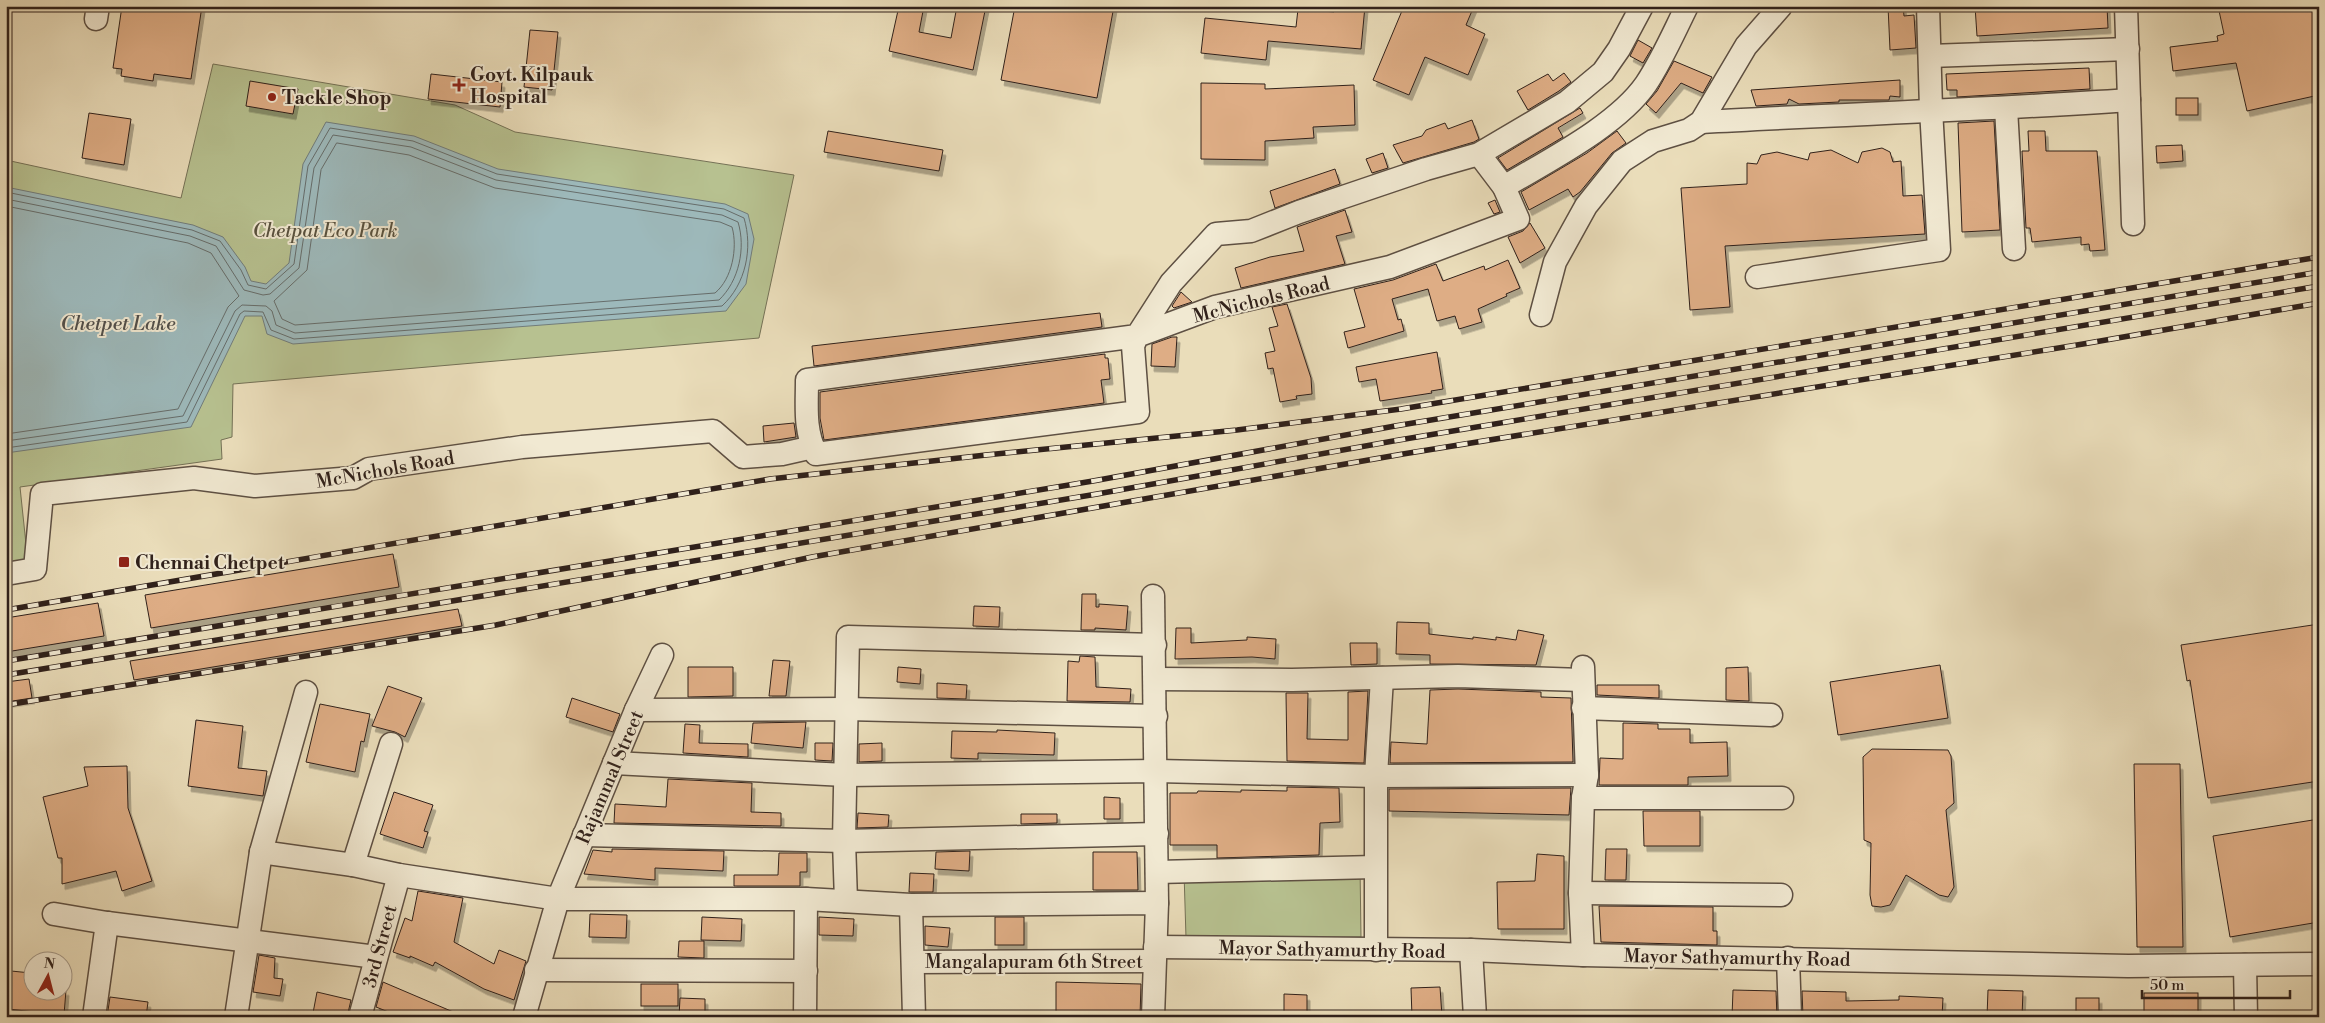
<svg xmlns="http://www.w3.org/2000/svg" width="2325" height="1023" font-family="'Libre Bodoni',serif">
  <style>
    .green { fill: #b7c190; stroke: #747156 }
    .water { fill: #9db9bb; stroke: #717c7b }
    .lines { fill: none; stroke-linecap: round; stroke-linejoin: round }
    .shore { stroke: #666d6b; stroke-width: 1 }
    .building { fill: #dead85; stroke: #30211b; filter: url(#shadow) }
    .minor-casing { stroke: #5e5043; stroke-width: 25 }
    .minor { stroke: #f1e9d2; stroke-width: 22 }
    .rail-casing { stroke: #30211b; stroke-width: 5.5 }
    .rail { stroke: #f1e9d2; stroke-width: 4; stroke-dasharray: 11; stroke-linecap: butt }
    .poi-dot { fill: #8f2418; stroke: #f1e9d2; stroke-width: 2 }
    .labels { text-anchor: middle; stroke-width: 4; stroke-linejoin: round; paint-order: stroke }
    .poi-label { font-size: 19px; font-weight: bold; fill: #30211b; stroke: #f1e9d2; text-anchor: start }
    .park-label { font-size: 19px; font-style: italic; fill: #58513e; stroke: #f1e9d2 }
    .street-label { font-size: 19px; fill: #30211b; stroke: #f1e9d2 }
    .water-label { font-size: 20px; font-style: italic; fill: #514f4b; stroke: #f1e9d2 }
  </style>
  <defs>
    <filter id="shadow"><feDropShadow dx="3" dy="5.5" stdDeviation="0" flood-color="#0004"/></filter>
  </defs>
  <rect width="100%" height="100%" fill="#eaddba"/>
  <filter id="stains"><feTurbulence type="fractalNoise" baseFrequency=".004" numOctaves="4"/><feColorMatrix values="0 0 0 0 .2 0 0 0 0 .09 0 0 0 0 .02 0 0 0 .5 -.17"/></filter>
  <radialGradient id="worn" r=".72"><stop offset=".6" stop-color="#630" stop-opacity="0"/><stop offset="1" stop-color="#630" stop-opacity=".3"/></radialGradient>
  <g class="green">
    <polygon points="213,64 455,105 515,132 794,175 759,338 233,384 232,437 221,440 222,459 20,487 28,563 6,566 6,160 181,198"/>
    <polygon points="1360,867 1361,937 1186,938 1184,872"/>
  </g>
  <polygon class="water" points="326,122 414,136 498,169 725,204 748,214 754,239 746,284 726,311 293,344 267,334 262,316 245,316 191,427 6,453 6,187 193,225 223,237 245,267 251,281 266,284 289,263 303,164"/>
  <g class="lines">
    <g class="shore">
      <path d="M337 143 409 155 495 188 720 222 732 227C738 248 732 279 715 293L295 325 282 319 274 301 307 270 321 170Z"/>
      <path d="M6 192 192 230 220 241 241 270 248 285 266 289 294 264 308 166 330 128 413 141 497 174 724 209 744 218C753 248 746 284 722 306L294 339 271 330 263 312 244 311 240 314 187 422 6 448"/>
      <path d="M6 199 190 236 216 246 244 290 263 295 270 294 299 268 314 168 333 135 411 147 496 180 722 215 738 222C746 248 739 281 719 300L295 333 276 325 272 311 266 306 242 305 235 311 183 416 6 441"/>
      <polyline points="6,206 188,243 211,253 239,296 228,307 178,409 6,434"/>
    </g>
  </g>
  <g class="building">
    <polygon points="122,6 202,6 191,79 154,74 153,81 121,76 122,69 113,68"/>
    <polygon points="899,6 924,6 919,32 951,38 957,6 986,6 973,70 889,51"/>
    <polygon points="1015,6 1114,6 1097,98 1001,80"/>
    <polygon points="1334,6 1365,6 1361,49 1268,41 1266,60 1201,53 1205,18 1296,27 1298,9 1334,12"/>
    <polygon points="1404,6 1474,6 1466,25 1485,34 1468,75 1425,57 1409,95 1373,80"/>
    <polygon points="1888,6 1903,6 1904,16 1914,15 1916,48 1890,50"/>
    <polygon points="1975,6 2107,6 2108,28 1977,36"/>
    <polygon points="2218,6 2316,6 2319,16 2319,95 2247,111 2236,63 2173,71 2170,47 2218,41 2217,36 2224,34"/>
    <polygon points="530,30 558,32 552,90 524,87"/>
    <polygon points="1638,40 1652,48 1643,63 1630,56"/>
    <polygon points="1674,61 1712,77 1703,93 1681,83 1656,113 1646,104 1657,91"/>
    <polygon points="2089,68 2090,89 1957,97 1957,90 1947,90 1946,74"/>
    <polygon points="1564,73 1571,82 1559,91 1528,110 1517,91 1548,74 1553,81"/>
    <polygon points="431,74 502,82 500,107 428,99"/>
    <polygon points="1900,80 1900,97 1890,96 1889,100 1839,100 1839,102 1799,104 1789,99 1787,104 1756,106 1751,90"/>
    <polygon points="250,81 298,89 293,114 246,106"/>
    <polygon points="1201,83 1265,84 1265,89 1354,85 1355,125 1313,127 1314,138 1265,141 1265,160 1201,159"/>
    <rect x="2176" y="98" width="22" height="17"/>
    <polygon points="1580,108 1583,113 1558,128 1563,137 1553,143 1507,170 1498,158"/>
    <polygon points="89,113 131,119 124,165 82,158"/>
    <polygon points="1472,120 1479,139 1474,142 1403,163 1393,145 1422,136 1426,130 1445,123 1448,129"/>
    <polygon points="1994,121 2000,230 1962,232 1958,123"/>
    <polygon points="828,131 943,150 939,171 824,152"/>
    <polygon points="1617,131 1626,143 1612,153 1580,192 1573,197 1568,189 1529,210 1521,192 1587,153"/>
    <polygon points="2028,131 2045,131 2046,151 2097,151 2105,250 2090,251 2089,244 2081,245 2081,237 2032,242 2030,228 2026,228 2022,151 2029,151"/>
    <polygon points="2182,145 2183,161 2157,163 2156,146"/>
    <polygon points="1882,148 1890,152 1893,162 1901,161 1903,196 1922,195 1925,234 1725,246 1730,307 1690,310 1681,188 1747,184 1747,163 1757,164 1761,155 1777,152 1808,160 1810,153 1831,150 1858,163 1862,152"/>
    <polygon points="1383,153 1388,168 1372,173 1366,159"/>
    <polygon points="1335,169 1340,184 1275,208 1270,191"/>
    <polygon points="1495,200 1500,212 1494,214 1488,203"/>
    <polygon points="1345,210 1352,232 1336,236 1345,264 1241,288 1235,268 1270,257 1304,251 1297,227"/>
    <polygon points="1530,223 1545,248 1520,263 1508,237 1523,231"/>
    <polygon points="1508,260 1520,288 1506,294 1507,296 1478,309 1482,322 1459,329 1455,316 1437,321 1428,289 1392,299 1398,320 1401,319 1404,331 1348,348 1344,332 1365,327 1354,289 1393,280 1436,264 1443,281 1484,266 1485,270"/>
    <polygon points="1181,292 1192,302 1174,308 1172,306"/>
    <polygon points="1287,304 1311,378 1312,394 1296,396 1297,399 1280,402 1273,368 1268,369 1265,353 1275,351 1269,328 1278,326 1272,307"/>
    <polygon points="1100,313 1102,327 814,366 812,346"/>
    <polygon points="1172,337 1177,337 1175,367 1151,366 1152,344"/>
    <polygon points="1437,352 1443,389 1431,391 1432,393 1380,401 1376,379 1359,382 1356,367"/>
    <polygon points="1105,354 1105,358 1108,358 1110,379 1101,380 1104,403 824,440 820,418 820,392"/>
    <polygon points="794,423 796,437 764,442 763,426"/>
    <polygon points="393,554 399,587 151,628 145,595"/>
    <polygon points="1082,594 1096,594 1096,607 1099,607 1099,604 1128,606 1126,630 1095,628 1095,630 1081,630"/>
    <polygon points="98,603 104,636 6,652 6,618"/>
    <polygon points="974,606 1000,607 999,627 973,626"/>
    <polygon points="458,609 462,626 134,680 130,661"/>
    <polygon points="1397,622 1429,623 1429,634 1473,639 1473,637 1496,640 1496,637 1516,640 1518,630 1544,635 1536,665 1430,664 1430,655 1396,654"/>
    <polygon points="2319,624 2319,781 2208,798 2190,680 2187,681 2181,645"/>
    <polygon points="1176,628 1191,628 1191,643 1247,640 1247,637 1276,639 1275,659 1252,657 1175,659"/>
    <polygon points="1350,643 1377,643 1377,664 1351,665"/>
    <polygon points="1080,656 1095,657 1096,687 1131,689 1130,702 1067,701 1068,661 1079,662"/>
    <polygon points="773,660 790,661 786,696 769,696"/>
    <polygon points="1940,665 1948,718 1838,735 1830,682"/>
    <polygon points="688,667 733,667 733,696 688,697"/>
    <polygon points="898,667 921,669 920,684 897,682"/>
    <polygon points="1748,667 1749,701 1726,700 1726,668"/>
    <polygon points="29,679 32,698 6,702 6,682"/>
    <polygon points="937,683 967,685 966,699 937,698"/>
    <polygon points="1597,685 1659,685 1659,698 1597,695"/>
    <polygon points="388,686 422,698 405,737 395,732 372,726"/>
    <polygon points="1458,689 1541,692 1541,697 1571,698 1573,762 1390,763 1391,742 1427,744 1430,690"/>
    <polygon points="1368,691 1364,763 1287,761 1286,693 1308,693 1307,739 1348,740 1348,692"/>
    <polygon points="572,698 620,714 613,732 566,717"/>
    <polygon points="320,704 370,714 364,742 361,741 355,772 306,762"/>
    <polygon points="196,720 243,726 238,768 267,771 263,796 188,786"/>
    <polygon points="806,722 803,748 751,743 753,723"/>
    <polygon points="1623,723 1658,724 1658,729 1690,729 1690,743 1727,742 1728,776 1688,777 1688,785 1599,785 1600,758 1623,759"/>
    <polygon points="685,724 700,725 699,743 748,744 748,757 683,753"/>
    <polygon points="997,730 1055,733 1054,755 978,753 978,759 951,758 952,731 997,732"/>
    <polygon points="815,743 833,743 832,761 815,760"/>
    <polygon points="882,743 882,761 859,762 859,744"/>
    <polygon points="1872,749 1948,750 1951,756 1954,803 1946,810 1954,887 1948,897 1939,895 1906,875 1890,905 1881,907 1872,906 1870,895 1871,843 1864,840 1863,757"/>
    <polygon points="2134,764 2180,764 2183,947 2137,947"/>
    <polygon points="127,766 128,808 152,881 122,891 116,871 62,884 62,858 58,858 43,797 88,786 84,767"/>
    <polygon points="668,779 752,783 751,812 781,813 781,826 614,823 615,804 666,807"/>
    <polygon points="1287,787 1339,788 1340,822 1320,823 1319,855 1217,858 1217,845 1170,845 1170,793 1197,793 1198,791 1241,792 1241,790 1287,791"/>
    <polygon points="1571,788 1569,815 1389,811 1389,789"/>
    <polygon points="394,792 433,805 424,831 428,832 423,848 380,834"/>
    <polygon points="1104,797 1120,798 1120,819 1104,819"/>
    <polygon points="1643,811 1700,811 1700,846 1644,846"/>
    <polygon points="858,813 889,815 888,827 857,828"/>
    <polygon points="1021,814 1057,814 1057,823 1021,824"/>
    <polygon points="2319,819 2319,922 2230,937 2213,836"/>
    <polygon points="612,849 724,851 723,871 655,868 655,880 584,874 593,850 612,852"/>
    <polygon points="1606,849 1627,849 1626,880 1605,880"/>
    <polygon points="970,851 969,871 935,869 936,852"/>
    <polygon points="1093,852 1137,852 1138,890 1093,890"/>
    <polygon points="779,853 807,853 807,872 800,872 800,886 734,886 734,875 778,875"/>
    <polygon points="1537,854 1564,856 1564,929 1498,929 1497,882 1535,881"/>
    <polygon points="910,873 934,874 933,892 909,892"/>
    <polygon points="418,891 463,898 454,942 494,964 499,950 526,961 514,1000 484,989 435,962 433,966 410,956 410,958 393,952 405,918 412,921"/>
    <polygon points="1599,906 1713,907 1713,931 1717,931 1717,945 1601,942"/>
    <polygon points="590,914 627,915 626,938 589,937"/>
    <polygon points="702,917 742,919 741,941 701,940"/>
    <polygon points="819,917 854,919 853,936 819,935"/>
    <rect x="995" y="917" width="29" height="28"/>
    <polygon points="925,926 950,928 948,947 925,945"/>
    <polygon points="679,941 704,941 704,958 678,957"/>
    <polygon points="259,955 275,958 274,978 283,979 280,996 253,992"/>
    <polygon points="11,971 31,973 29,990 66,990 64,1015 7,1009"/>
    <polygon points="383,982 465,1017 401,1017 376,1007"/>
    <polygon points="1056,982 1141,984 1140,1016 1056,1013"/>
    <rect x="641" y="984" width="37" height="22"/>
    <polygon points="1440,987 1442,1017 1412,1017 1411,988"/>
    <polygon points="1733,990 1776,991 1777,1017 1732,1017"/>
    <polygon points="1988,990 2023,991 2022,1017 1987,1017"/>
    <polygon points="1802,991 1846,992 1846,1001 1899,1000 1899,996 1943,998 1942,1017 1803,1017"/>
    <polygon points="317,992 351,1000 347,1017 328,1017 313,1013"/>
    <rect x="2144" y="993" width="54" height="24"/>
    <polygon points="1284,994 1307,995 1307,1017 1284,1017"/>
    <polygon points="110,997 148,1002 146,1017 107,1017"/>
    <polygon points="680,998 705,999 705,1017 679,1017"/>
    <rect x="2076" y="998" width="23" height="19"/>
  </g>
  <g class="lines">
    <defs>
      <g id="minor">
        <polyline points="2126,6 2133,224"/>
        <polyline points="96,19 98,6"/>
        <polyline points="1930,56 2128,49"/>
        <polyline points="2006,108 2014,249"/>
        <path d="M1701 122C1844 114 1987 110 2129 100"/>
        <path d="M1479 154 1504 187 1518 219 1390 267 1215 307 1137 336 1133 346 1138 412 816 454C804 429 807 407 807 380L1137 336 1171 283 1216 234 1251 231 1299 212 1426 169 1479 154 1567 102 1603 72 1619 49 1642 6"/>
        <path d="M1504 187C1547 161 1617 126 1646 84 1662 60 1674 32 1687 6"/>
        <polyline points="1757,277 1939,250 1931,109 1928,6"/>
        <polyline points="1541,315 1555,262 1586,206 1622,161 1653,141 1689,130 1701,122 1746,46 1781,6"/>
        <polyline points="6,574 35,569 42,494 194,478 255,486 353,478 369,469 522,447 713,431 743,457 782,454 813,447"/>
        <polyline points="1153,596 1157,903"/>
        <polyline points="1583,667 1587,775 1583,798 1580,893 1583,955"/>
        <polyline points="1155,679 1292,680 1458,676 1582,680"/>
        <polyline points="1583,708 1771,715"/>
        <polyline points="636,710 846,709 1156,716"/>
        <polyline points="614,763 845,775 1157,771 1376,776 1587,775"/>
        <polyline points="1583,798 1782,798"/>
        <polyline points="584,835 844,841 1157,834"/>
        <polyline points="261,852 353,865 399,875 558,899 806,899 911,905 1157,903 1153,1017"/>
        <polyline points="353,865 391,744"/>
        <polyline points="1157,872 1375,867"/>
        <polyline points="1580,893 1781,895"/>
        <polyline points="846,901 844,841 848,637 1155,645"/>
        <polyline points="911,905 914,1017"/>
        <polyline points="54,914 107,923 376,957"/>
        <polyline points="1155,947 1471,950 1583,955 2128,966 2319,964"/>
        <polyline points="1376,950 1376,776 1382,678"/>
        <polyline points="1471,950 1475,1017"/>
        <polyline points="1788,958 1790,1017"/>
        <polyline points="914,962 1154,961"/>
        <polyline points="2245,965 2246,1017"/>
        <polyline points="536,970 806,971"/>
        <polyline points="94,1017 107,923"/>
        <polyline points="236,1017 261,852 306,692"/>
        <polyline points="360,1017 399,875"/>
        <polyline points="524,1017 558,899 636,710 662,655"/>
        <polyline points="805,1017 806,899"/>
      </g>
    </defs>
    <use href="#minor" class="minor-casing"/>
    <use href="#minor" class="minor"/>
    <defs>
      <g id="rail">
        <polyline points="6,610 770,479 986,455 1237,430 1401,409 2319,257"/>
        <polyline points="6,661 1093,481 1395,426 2319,272"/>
        <polyline points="6,675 1097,494 1399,440 2319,286"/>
        <polyline points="6,705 496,625 812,557 1098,507 1403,454 2083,344 2319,303"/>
      </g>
    </defs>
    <use href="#rail" class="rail-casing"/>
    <use href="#rail" class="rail"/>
  </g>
  <g class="poi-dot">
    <path d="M456.5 77.5h5v5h5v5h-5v5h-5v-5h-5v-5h5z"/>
    <circle cx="272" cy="97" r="5"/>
    <rect x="118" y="556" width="12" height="12" rx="2.5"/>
  </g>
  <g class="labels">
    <g class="poi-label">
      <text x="470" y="81">Govt. Kilpauk<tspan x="470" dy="22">Hospital</tspan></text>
      <text x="282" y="104">Tackle Shop</text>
      <text x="135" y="569">Chennai Chetpet</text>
    </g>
    <g class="park-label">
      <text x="325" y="237">Chetpat Eco Park</text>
    </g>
    <g class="street-label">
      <text transform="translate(1261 299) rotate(-14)" y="7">McNichols Road</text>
      <text transform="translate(385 469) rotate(-10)" y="7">McNichols Road</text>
      <text transform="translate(609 777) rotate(-67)" y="7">Rajammal Street</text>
      <text transform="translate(379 946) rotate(-75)" y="7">3rd Street</text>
      <text transform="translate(1332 949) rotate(1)" y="7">Mayor Sathyamurthy Road</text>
      <text transform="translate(1737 957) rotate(1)" y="7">Mayor Sathyamurthy Road</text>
      <text x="1034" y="968">Mangalapuram 6th Street</text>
    </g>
    <g class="water-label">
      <text x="118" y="330">Chetpet Lake</text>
    </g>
  </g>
  <rect width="2325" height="1023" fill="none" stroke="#eaddba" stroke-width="25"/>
  <rect x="8" y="8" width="2310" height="1008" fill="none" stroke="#30211b" stroke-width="2.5"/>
  <rect x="12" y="12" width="2300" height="998" fill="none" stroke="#30211b"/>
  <g transform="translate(48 976) rotate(7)"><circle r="24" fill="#f1e9d2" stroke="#a49989"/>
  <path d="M0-4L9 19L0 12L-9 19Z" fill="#8f2418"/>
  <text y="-8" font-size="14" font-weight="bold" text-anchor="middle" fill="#30211b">N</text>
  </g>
  <path d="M2142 990v8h148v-8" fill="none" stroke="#30211b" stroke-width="2.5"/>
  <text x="2150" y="990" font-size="15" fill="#30211b" stroke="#f1e9d2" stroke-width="4" paint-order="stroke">50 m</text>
  <rect width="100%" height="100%" filter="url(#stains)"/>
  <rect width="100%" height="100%" fill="url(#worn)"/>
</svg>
